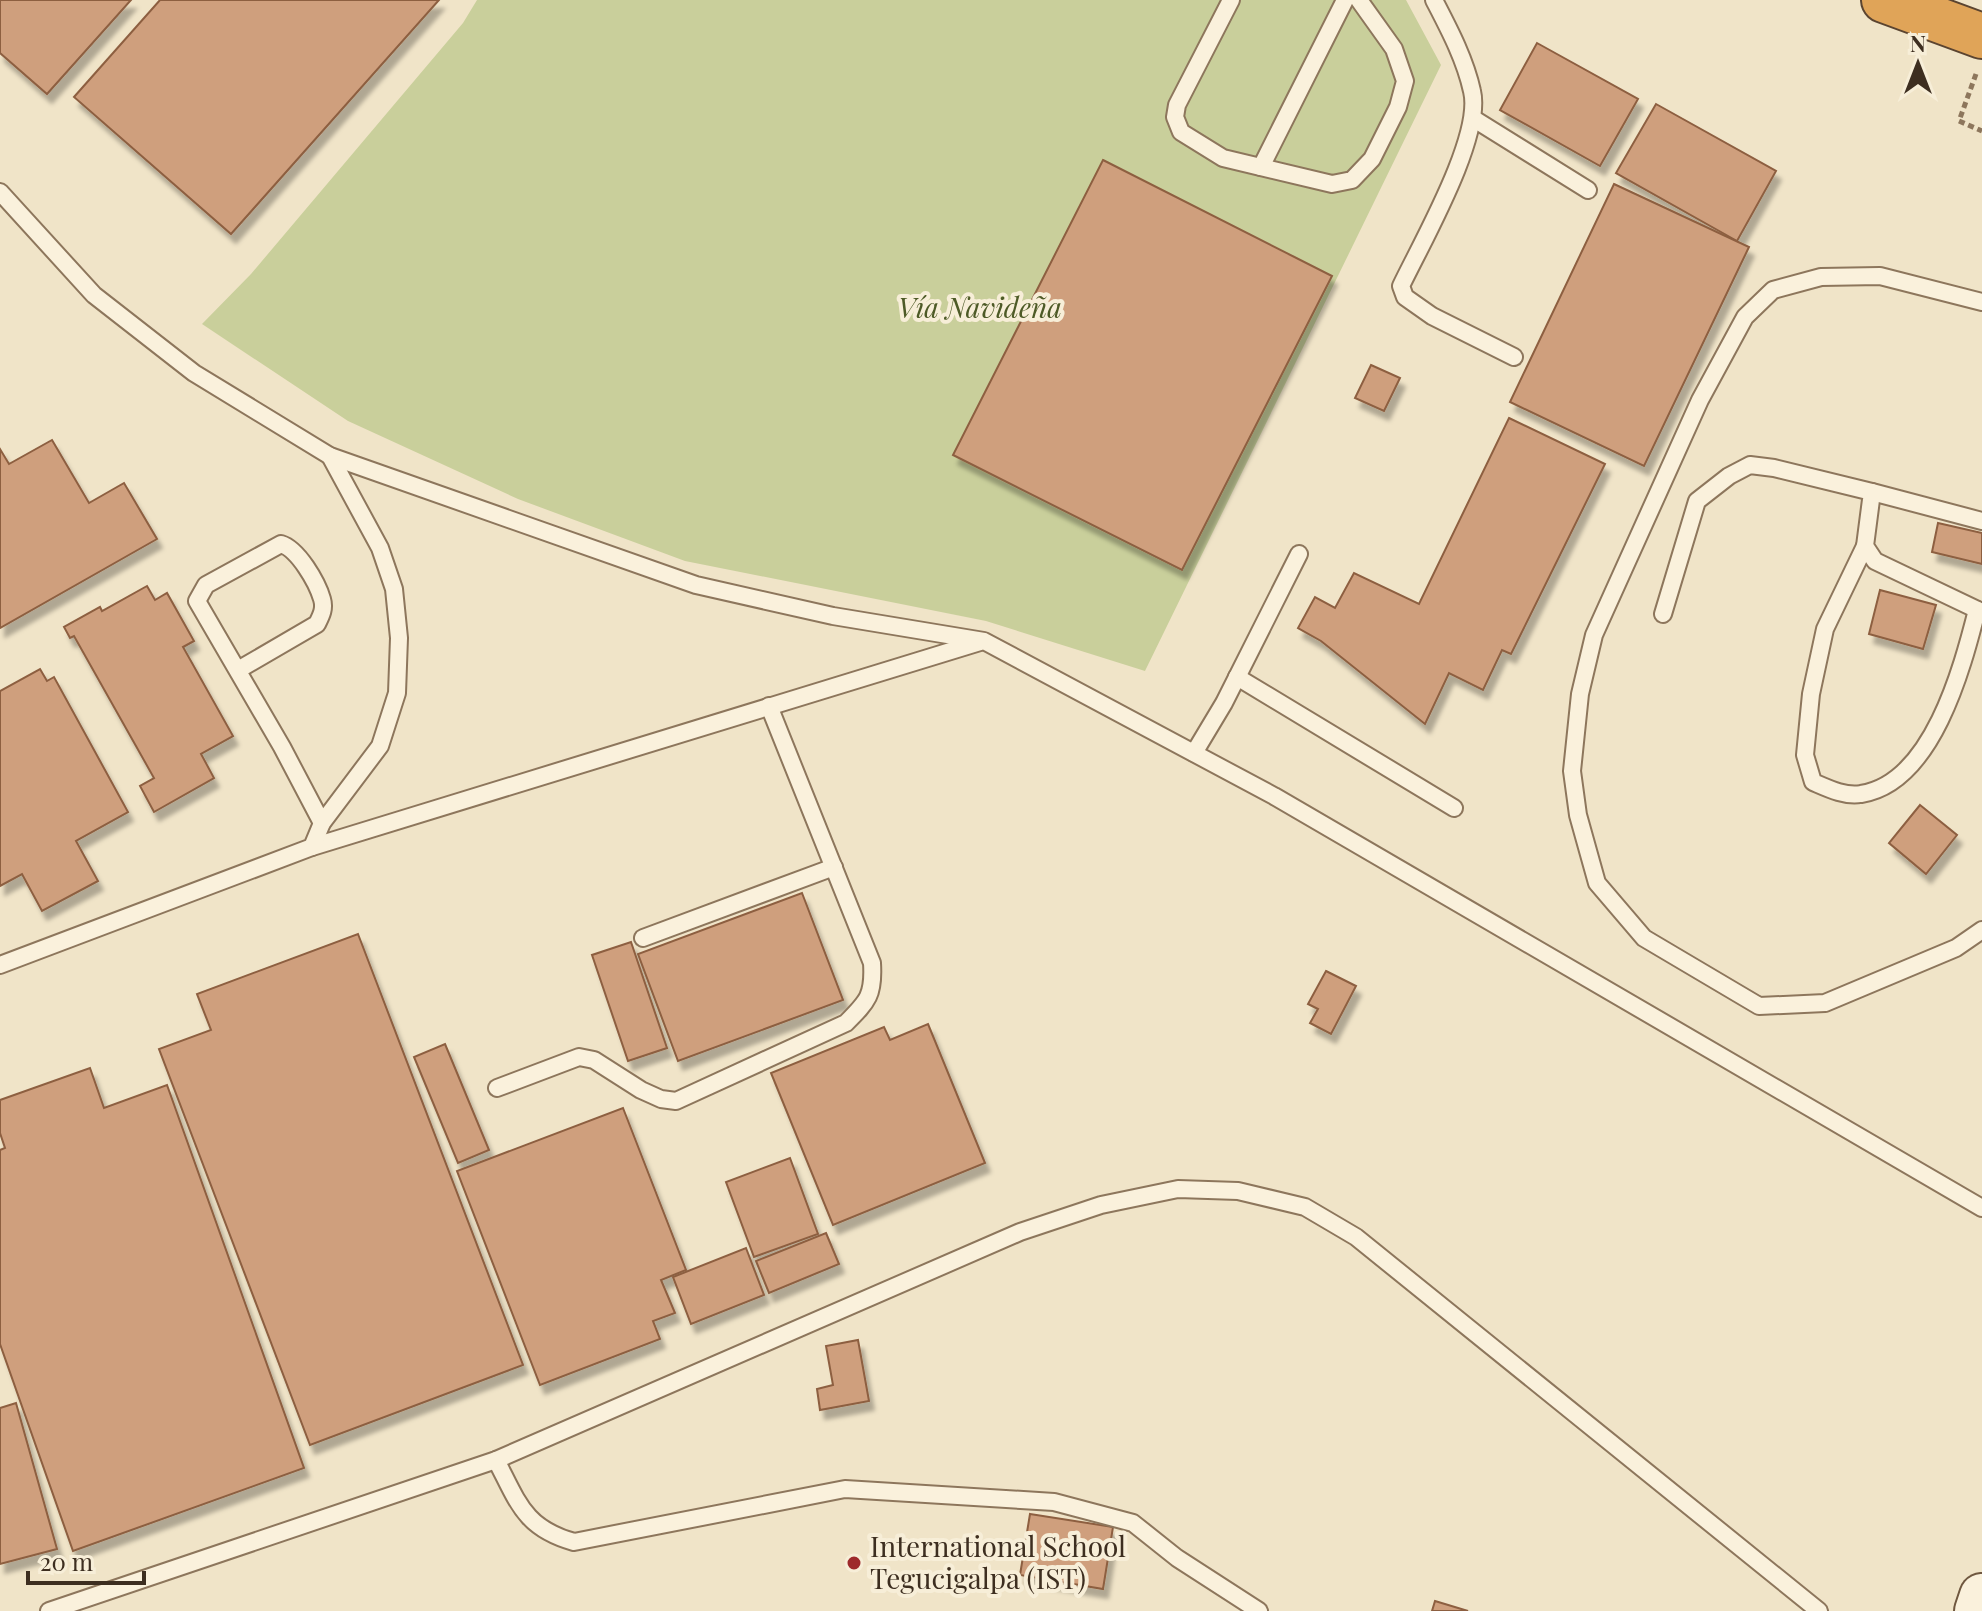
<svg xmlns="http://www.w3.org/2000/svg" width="1982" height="1611" font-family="'Playfair Display',serif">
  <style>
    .green { fill: #c9cf9b }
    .building { fill: #cf9f7d; stroke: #8d5f41; stroke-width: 2; filter: url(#shadow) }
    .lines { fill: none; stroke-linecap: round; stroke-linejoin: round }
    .lane-casing { stroke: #8d765c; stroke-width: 20 }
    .secondary-casing { stroke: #6f573f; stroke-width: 48 }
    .highway-casing { stroke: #5b4430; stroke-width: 48 }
    .path { stroke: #8d765c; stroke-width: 5; stroke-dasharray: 6 4; stroke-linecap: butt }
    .lane { stroke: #faf1dc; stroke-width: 16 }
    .secondary { stroke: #faf1dc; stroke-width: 44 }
    .highway { stroke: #e0a458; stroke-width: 44 }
    .poi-dot { fill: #9e2a2b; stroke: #f7eed8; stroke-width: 3 }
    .labels { text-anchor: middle; stroke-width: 8; stroke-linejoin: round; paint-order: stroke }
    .park-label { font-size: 28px; font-style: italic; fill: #4d5a26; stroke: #f7eed8 }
    .poi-label { font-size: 28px; fill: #3d2e20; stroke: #f7eed8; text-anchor: start }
  </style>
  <defs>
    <filter id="shadow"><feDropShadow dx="5" dy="9" stdDeviation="2" flood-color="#0004"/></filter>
  </defs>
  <rect width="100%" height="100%" fill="#f0e4c8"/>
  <polygon class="green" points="477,0 1406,0 1441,65 1145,671 986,621 685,561 518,499 348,421 202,324 251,274 463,23"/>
  <g class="building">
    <polygon points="0,0 131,0 47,94 0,53"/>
    <polygon points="160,0 439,0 231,234 74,97"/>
    <polygon points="1537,43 1638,99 1600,166 1500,110"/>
    <polygon points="1656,104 1776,171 1737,241 1616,173"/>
    <polygon points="1103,160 1332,276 1182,570 953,455"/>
    <polygon points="1614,184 1749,247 1644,466 1510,402"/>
    <polygon points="1371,365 1400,378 1384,411 1355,398"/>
    <polygon points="1509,418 1605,464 1511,654 1502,650 1483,690 1449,673 1425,724 1321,641 1298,628 1315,597 1335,608 1354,573 1419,604"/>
    <polygon points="52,440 89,503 124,483 157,539 0,628 0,449 9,464"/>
    <polygon points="1938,523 1982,533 1982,564 1932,552"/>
    <polygon points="147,586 155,600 167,593 194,641 183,647 233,736 201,754 214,778 154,812 140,786 154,778 74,636 70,638 64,627 100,607 102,611"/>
    <polygon points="1880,590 1936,605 1923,649 1869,634"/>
    <polygon points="40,669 47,681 54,677 128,812 76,841 98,881 42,911 22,874 0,886 0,691"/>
    <polygon points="1920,805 1957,835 1926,874 1889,843"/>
    <polygon points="802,893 843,1000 678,1061 638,954"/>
    <polygon points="358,934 523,1365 310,1445 159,1049 211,1030 197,994"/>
    <polygon points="631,942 667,1048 628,1061 592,955"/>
    <polygon points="1326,971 1356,986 1331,1034 1310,1023 1318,1009 1308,1004"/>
    <polygon points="928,1024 985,1163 833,1225 771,1073 884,1027 890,1040"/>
    <polygon points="445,1044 489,1150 458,1163 414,1057"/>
    <polygon points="90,1068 104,1108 167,1085 304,1468 73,1551 0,1344 0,1150 5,1148 0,1133 0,1100"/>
    <polygon points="623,1108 686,1270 661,1280 675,1313 653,1321 660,1339 540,1385 457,1171"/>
    <polygon points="790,1158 818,1234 754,1257 726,1182"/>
    <polygon points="826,1233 839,1264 769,1293 756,1261"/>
    <polygon points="746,1248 764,1295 691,1324 673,1277"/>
    <polygon points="858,1340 869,1401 820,1410 817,1389 833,1385 826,1346"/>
    <polygon points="16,1403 57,1549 0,1564 0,1408"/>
    <polygon points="1030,1514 1113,1527 1103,1589 1020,1575"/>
    <polygon points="1435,1601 1468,1611 1432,1611"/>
  </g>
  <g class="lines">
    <defs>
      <g id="lane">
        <polyline points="1231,0 1177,105 1175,117 1181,132 1223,158 1332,184 1352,180 1372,159 1398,107 1405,81 1394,49 1359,0"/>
        <path d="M1434 0C1449 29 1465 59 1472 91 1483 136 1422 242 1401 286L1405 297 1432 316 1514 357"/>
        <polyline points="1474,119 1588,190"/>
        <polyline points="1261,167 1345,0"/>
        <polyline points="0,192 94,295 194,373 330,456 696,585 833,616 984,641 1274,796 1982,1208"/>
        <polyline points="1982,302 1880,276 1821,277 1773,290 1745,317 1700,400 1594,635 1580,694 1572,771 1578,815 1597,883 1644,938 1759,1006 1825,1003 1956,948 1982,930"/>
        <polyline points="1872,492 1982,521"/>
        <path d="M1865 546 1825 629 1811 694 1805 755 1813 782C1827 788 1845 797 1861 794 1932 783 1962 669 1977 610"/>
        <polyline points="1663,614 1697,501 1729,476 1750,465 1774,468 1872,492 1865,546 1875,561 1982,612"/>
        <path d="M238 670 317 624C321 616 325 609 322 599 317 582 298 549 281 544L206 585 197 601 282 747 322 823"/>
        <polyline points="1237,677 1454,808"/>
        <polyline points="1194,753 1224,703 1299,554"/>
        <polyline points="312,847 980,642"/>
        <polyline points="643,938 834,867"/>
        <polyline points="0,965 312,847 322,823 380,746 397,693 399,638 394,589 380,548 330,456"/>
        <path d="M497 1088 579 1057 594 1060 641 1090 661 1099 676 1101 846 1023C868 1001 874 995 872 963L769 706"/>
        <path d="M496 1460C518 1502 524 1528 574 1542L845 1489 1054 1502 1133 1523 1177 1558 1259 1611"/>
        <polyline points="49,1611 496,1460 1020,1232 1101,1205 1178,1189 1238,1191 1305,1207 1356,1237 1819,1611"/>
      </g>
      <polyline id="secondary" points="1977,1611 1982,1596"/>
      <polyline id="highway" points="1884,0 1982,36"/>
    </defs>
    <use href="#lane" class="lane-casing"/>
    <use href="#secondary" class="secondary-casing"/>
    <use href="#highway" class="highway-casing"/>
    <polyline class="path" points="1976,74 1959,121 1982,131"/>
    <use href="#lane" class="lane"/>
    <use href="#secondary" class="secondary"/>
    <use href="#highway" class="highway"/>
  </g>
  <circle class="poi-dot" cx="854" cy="1563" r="8"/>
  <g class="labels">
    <g class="park-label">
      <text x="980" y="318">Vía Navideña</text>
    </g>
    <g class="poi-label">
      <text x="870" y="1557">International School<tspan x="870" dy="32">Tegucigalpa (IST)</tspan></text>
    </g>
  </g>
  <g transform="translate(1918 64)" stroke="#f7eed8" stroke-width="6" paint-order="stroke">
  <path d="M0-6L14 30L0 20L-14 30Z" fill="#3d2e20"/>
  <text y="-12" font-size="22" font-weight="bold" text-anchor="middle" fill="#3d2e20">N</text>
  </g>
  <path d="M28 1571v12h116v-12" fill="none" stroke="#3d2e20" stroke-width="4"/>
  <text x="40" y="1571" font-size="24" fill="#3d2e20" stroke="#f7eed8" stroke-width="6" paint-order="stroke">20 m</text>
</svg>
